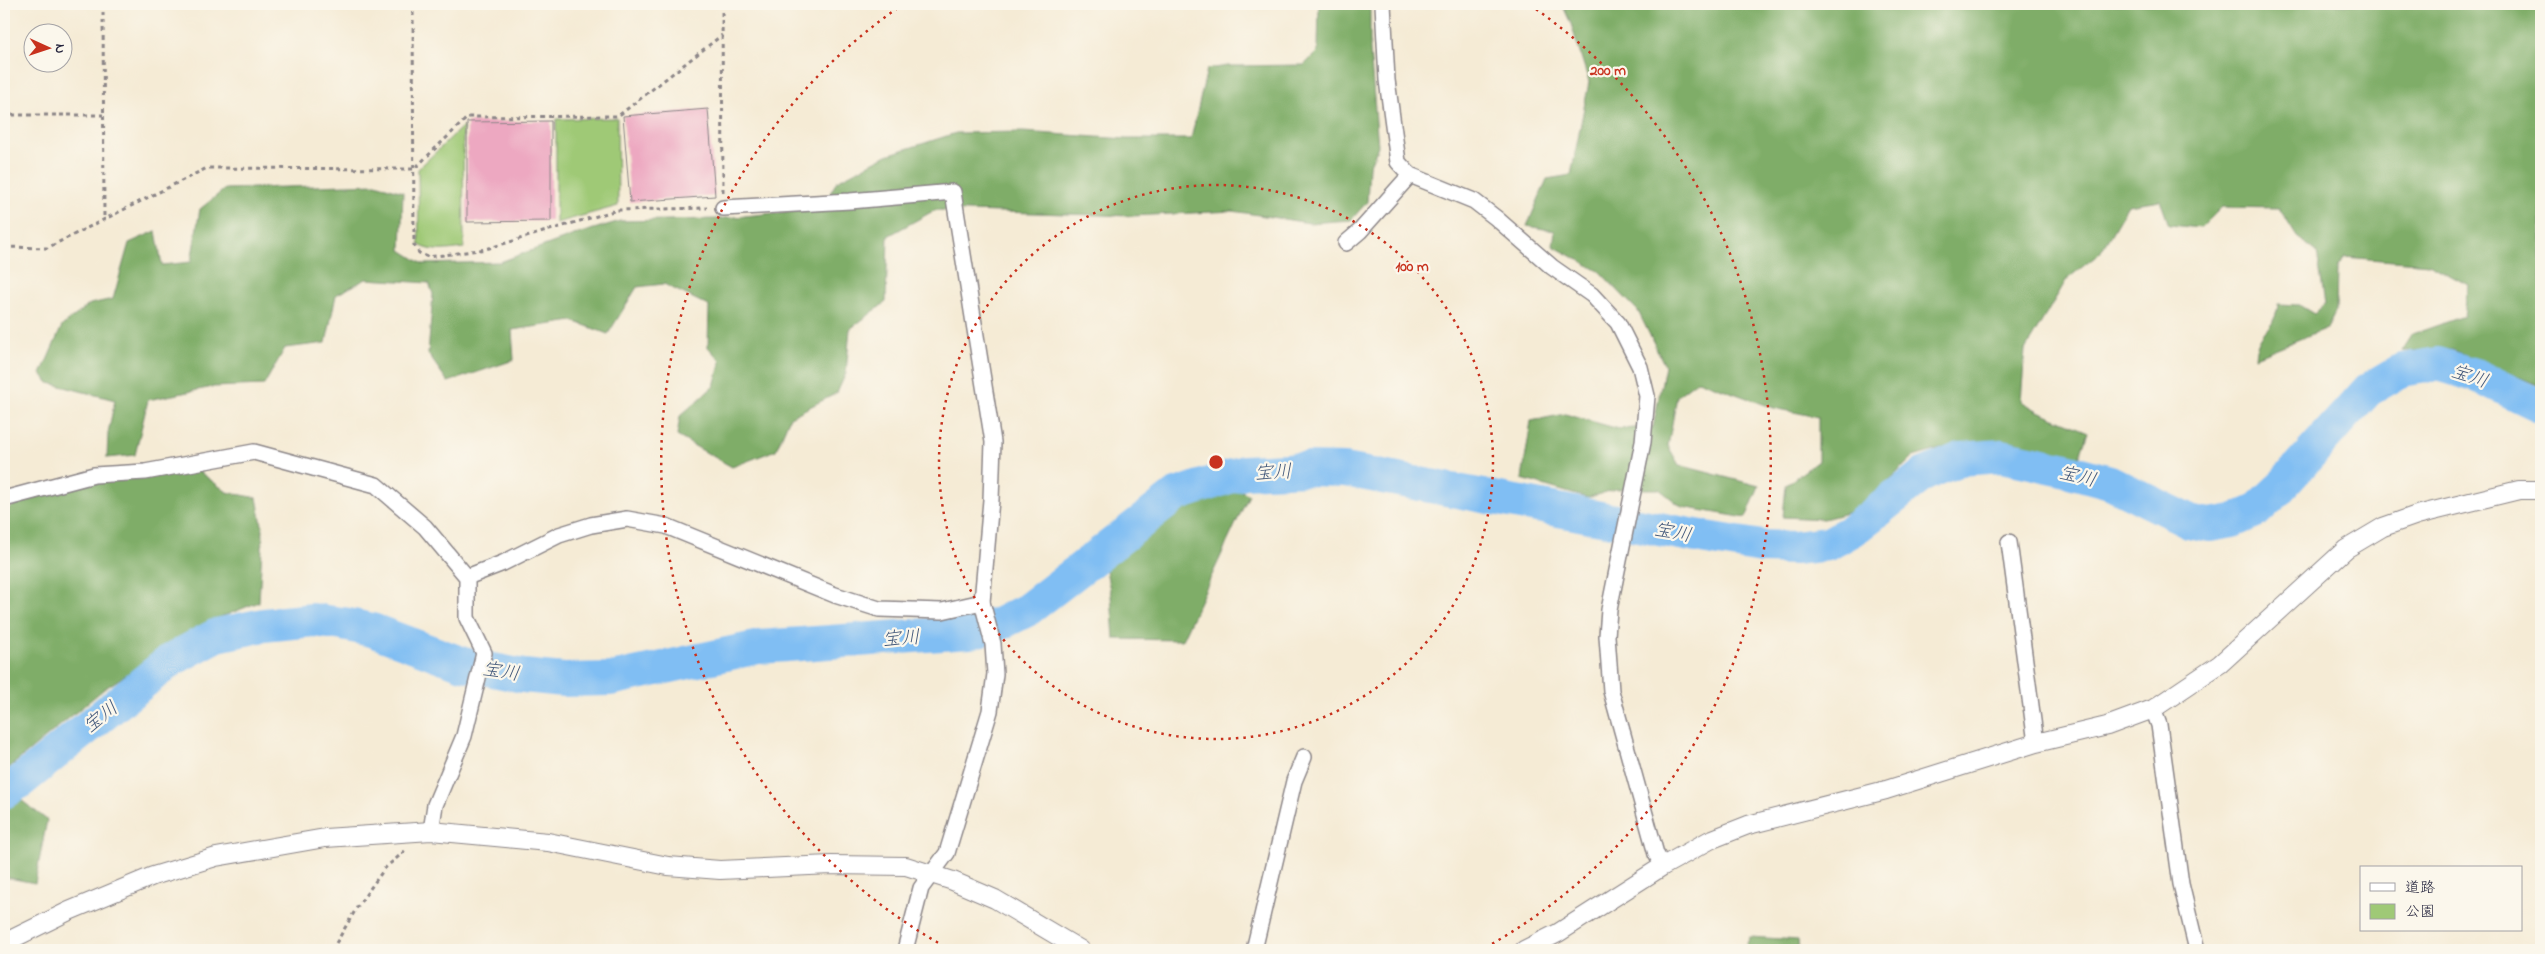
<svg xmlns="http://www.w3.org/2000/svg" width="2545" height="954" font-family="'Indie Flower','Klee One',sans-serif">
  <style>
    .green { fill: #9fc976; stroke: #607658 }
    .forest { fill: #7fad67; stroke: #506851 }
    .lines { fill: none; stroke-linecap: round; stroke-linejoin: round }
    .river { stroke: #80bef3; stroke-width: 34 }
    .building { fill: #eda8c1 }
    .minor-casing { stroke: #8c8688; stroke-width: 18 }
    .tertiary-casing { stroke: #8c8688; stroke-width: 20 }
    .path { stroke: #8c8688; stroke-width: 3; stroke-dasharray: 4 4; stroke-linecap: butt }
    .minor { stroke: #fff; stroke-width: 15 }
    .tertiary { stroke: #fff; stroke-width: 18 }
    .ring { fill: none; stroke: #c8321e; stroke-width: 2.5; stroke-dasharray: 2.5 5 }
    .labels { text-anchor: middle; stroke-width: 4.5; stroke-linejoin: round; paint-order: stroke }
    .water-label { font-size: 19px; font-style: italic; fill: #43597b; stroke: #fbf7ec }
    .centre { fill: #c8321e; stroke: #fbf7ec; stroke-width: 2.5 }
    .ring-label { font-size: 15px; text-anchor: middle; font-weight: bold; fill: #c8321e; stroke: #fbf7ec; stroke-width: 4.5; stroke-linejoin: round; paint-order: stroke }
  </style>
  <rect width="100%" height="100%" fill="#fbf7ec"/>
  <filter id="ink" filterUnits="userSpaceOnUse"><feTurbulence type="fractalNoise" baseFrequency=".02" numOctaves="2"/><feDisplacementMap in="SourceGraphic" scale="10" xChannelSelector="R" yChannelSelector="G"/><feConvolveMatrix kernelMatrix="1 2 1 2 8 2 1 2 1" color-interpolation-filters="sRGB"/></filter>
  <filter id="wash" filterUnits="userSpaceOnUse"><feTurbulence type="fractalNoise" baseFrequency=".0096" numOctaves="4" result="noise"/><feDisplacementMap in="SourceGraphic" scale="20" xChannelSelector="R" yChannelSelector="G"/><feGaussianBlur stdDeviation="1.12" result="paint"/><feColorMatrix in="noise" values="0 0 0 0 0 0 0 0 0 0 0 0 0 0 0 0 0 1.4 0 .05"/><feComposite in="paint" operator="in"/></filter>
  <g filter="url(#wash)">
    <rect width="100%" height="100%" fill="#f5ebd5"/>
    <g class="green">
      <polygon points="617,118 618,206 556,223 556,119"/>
      <path d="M463 126 464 248C447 250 434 253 419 245L418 169Z"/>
    </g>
    <g class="forest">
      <polygon points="1319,4 1370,4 1370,50 1378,146 1369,167 1367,202 1351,220 1309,223 1233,211 1132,216 935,210 888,236 886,302 850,329 846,373 837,393 790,417 776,450 732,467 677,436 680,416 714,386 721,361 708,347 709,306 664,284 637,287 608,334 573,321 512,330 514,360 448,382 428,354 433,294 429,283 366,279 336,295 326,343 285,348 264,385 213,387 148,400 135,455 107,458 108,433 115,400 49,383 41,374 62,326 90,304 113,299 129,243 156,231 162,265 191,262 200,209 225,189 376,184 403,192 401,250 423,264 500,262 574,235 620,221 716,219 822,208 837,181 887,155 956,133 1023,132 1126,139 1191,139 1207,69 1228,66 1304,65 1318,51"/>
      <path d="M1562 4H2541V386L2453 350 2402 351 2413 334 2464 316 2468 285 2429 264 2345 257 2337 268 2336 310 2327 328 2255 357C2257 329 2276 330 2278 304L2299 305 2314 314 2325 304 2317 252 2297 237 2279 208 2222 207 2201 228 2169 225 2160 200 2128 205 2100 253 2067 279 2025 350 2021 401 2038 411 2088 432 2079 458 2015 442 1958 444 1913 457 1859 510 1824 519 1783 517 1786 485 1818 461V417L1774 408 1698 380 1677 396 1668 446 1679 465 1759 486 1746 518 1682 507 1659 489H1616L1587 498 1522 479 1531 421 1565 414 1619 429 1653 427 1665 366 1638 311 1599 271 1553 246 1555 231 1527 226 1547 179 1571 175 1589 82 1571 24Z"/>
      <path d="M197 470 227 492 257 498 263 530 259 602 206 623 104 689 4 772V511C50 482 141 477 197 470Z"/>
      <path d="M1238 489 1249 495 1182 640 1114 639 1111 595 1105 565C1152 529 1178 503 1238 489Z"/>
      <polygon points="4,787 47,820 35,883 4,877"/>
      <polygon points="1750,937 1798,940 1799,950 1744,950"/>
    </g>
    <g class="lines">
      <polyline class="river" points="4,792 21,781 171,660 217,635 264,625 313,620 343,624 372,630 463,664 523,676 564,680 611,679 759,647 970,632 999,624 1027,610 1176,495 1244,472 1306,469 1345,470 1707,538 1762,547 1795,548 1828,544 1853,530 1923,475 1960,459 2002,456 2062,469 2110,482 2189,521 2210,525 2233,521 2256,511 2279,489 2368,390 2402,370 2438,364 2478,376 2541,406"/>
    </g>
    <g id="blocks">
      <g class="building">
        <polygon points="708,109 715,196 630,202 623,116"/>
        <polygon points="551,121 551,221 467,222 467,122"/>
      </g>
    </g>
  </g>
  <g filter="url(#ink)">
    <use href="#blocks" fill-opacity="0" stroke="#8c8688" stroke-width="1"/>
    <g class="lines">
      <defs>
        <g id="minor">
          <polyline points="1383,4 1387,80 1398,162 1410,175 1474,201 1496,218 1552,267 1592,295 1618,323 1640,367 1647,396 1643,442 1609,610 1607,636 1611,691 1656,854 1663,866"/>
          <polyline points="723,208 850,201 953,192 993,442 991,500 982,602 993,644 995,674 990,711 947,853 921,888 905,950"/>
          <polyline points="1346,243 1360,231 1410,175"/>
          <polyline points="4,499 94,475 145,472 254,452 376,485 425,527 467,577 467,618 484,653 464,736 435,805 431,831"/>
          <polyline points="2009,542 2036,743"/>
          <polyline points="467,577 503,563 559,535 591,525 627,519 666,526 835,595 879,609 942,611 982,602"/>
          <polyline points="2153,709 2159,725 2181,884 2197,950"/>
          <polyline points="1254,950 1294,781 1304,757"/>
        </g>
        <g id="tertiary">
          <polyline points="4,943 69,911 153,876 216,857 325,838 431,831 548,842 668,866 720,870 831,865 906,866 953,881 995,899 1081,950"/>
          <polyline points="1524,950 1558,933 1663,866 1710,840 1748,825 1886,790 2036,743 2107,726 2153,709 2220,664 2346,549 2383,527 2417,515 2519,490 2541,490"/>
        </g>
      </defs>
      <use href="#minor" class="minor-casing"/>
      <use href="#tertiary" class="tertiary-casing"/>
      <g class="path">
        <polyline points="103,4 104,220"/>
        <polyline points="413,4 414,245 419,253 428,257 444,255 486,249 617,210 707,208"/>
        <polyline points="722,4 723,193"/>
        <polyline points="4,115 103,115"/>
        <polyline points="4,247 47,248 207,168 414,169 468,117 618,116 722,35"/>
        <polyline points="332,950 359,904 385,868 405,851"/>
      </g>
      <use href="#minor" class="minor"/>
      <use href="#tertiary" class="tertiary"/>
    </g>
  </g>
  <g class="ring">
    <circle cx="1216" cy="462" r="277"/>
    <path d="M951 950A555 555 0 0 1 902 5M1530 5A555 555 0 0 1 1481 950"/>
  </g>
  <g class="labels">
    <g class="water-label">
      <text transform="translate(2470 375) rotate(19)" y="7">宝川</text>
      <text transform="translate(1273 471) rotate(-3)" y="7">宝川</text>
      <text transform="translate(2078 475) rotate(14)" y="7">宝川</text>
      <text transform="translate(1673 531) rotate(11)" y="7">宝川</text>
      <text transform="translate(901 637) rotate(-4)" y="7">宝川</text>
      <text transform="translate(501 670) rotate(9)" y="7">宝川</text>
      <text transform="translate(100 716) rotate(-38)" y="7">宝川</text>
    </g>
  </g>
  <circle cx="1216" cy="462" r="8" class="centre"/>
  <g class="ring-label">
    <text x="1608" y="75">200 m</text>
    <text x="1412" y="271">100 m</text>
  </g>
  <rect width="2545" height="954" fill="none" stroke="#fbf7ec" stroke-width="20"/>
  <rect x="2360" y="866" width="162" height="65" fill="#fbf7ec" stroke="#a4a2a5"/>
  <rect x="2370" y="883" width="25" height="8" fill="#ffffff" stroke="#a4a2a5"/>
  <text x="2405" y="892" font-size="15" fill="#22223b">道路</text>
  <rect x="2370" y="904" width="25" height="15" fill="#9fc976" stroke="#a4a2a5"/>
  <text x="2405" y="916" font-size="15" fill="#22223b">公園</text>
  <g transform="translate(48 48) rotate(93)"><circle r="24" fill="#fbf7ec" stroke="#a4a2a5"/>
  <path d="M0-4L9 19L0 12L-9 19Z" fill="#c8321e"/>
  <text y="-8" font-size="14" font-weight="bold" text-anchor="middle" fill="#22223b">N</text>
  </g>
</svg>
